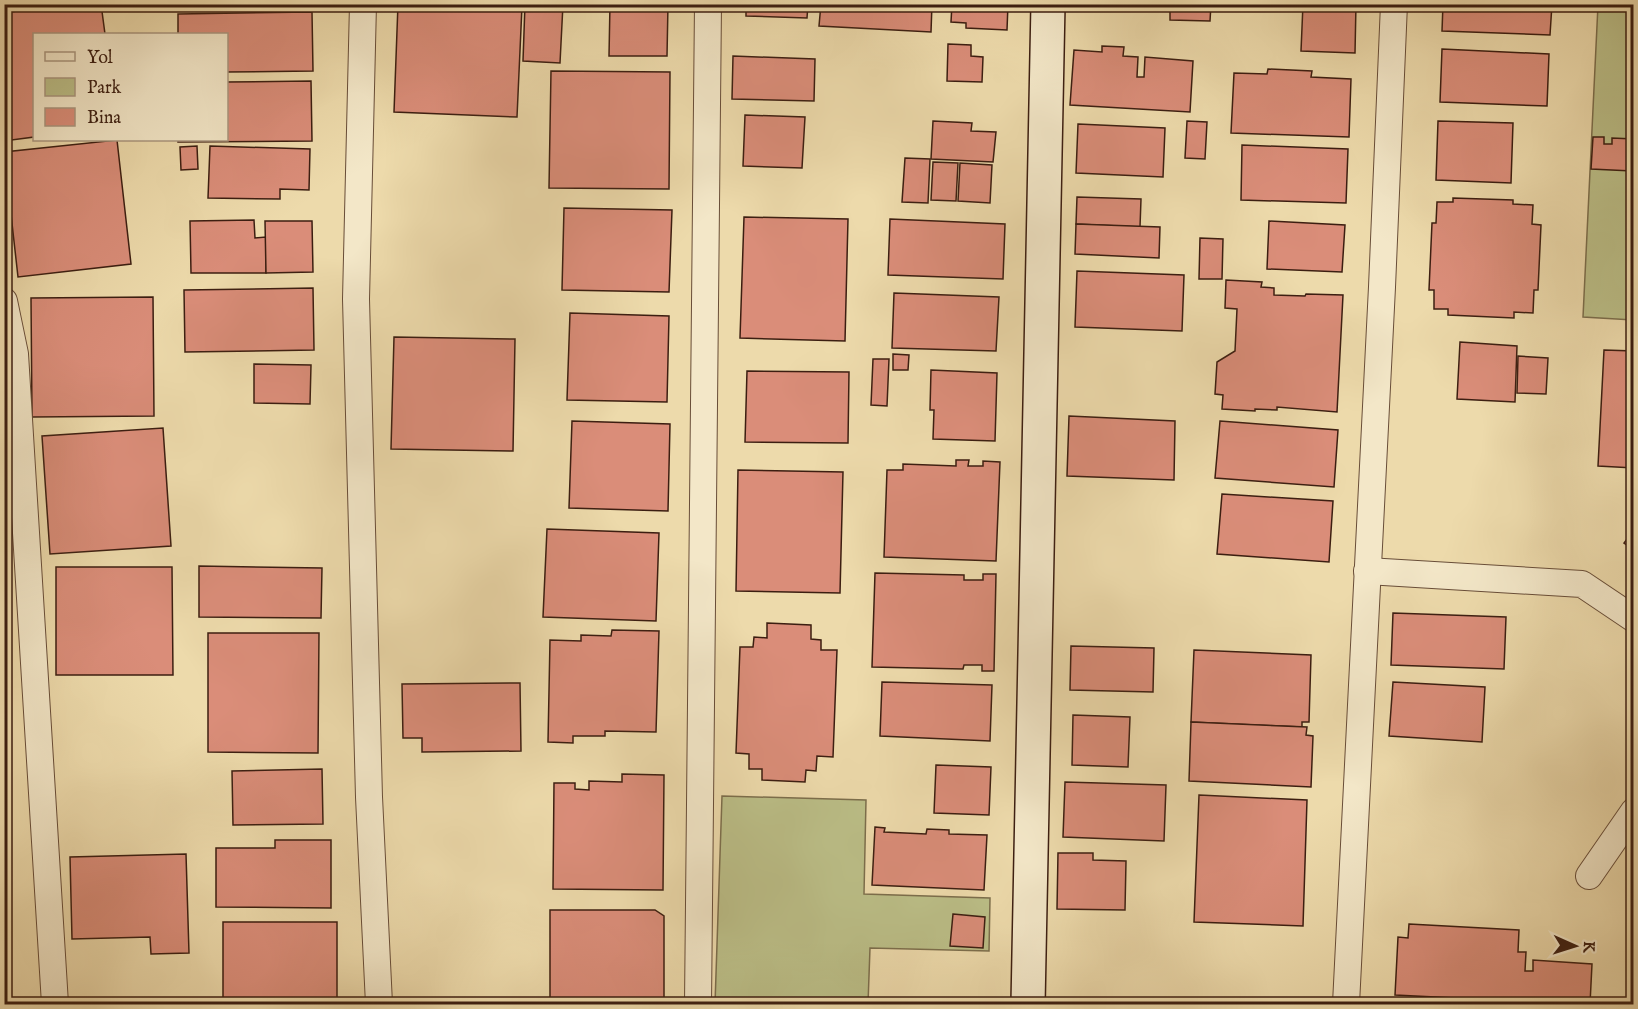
<svg xmlns="http://www.w3.org/2000/svg" width="1638" height="1009" font-family="'IM FELL English',serif">
  <style>
    .green { fill: #bbbe87; stroke: #7c6e4c; stroke-width: 1.5 }
    .building { fill: #da8d79; stroke: #3c1e11; stroke-width: 1.5 }
    .lines { fill: none; stroke-linecap: round; stroke-linejoin: round }
    .street-casing { stroke: #684d38; stroke-width: 28 }
    .secondary-casing { stroke: #3c1e11; stroke-width: 36 }
    .street { stroke: #f3e7c8; stroke-width: 26 }
    .secondary { stroke: #f3e7c8; stroke-width: 33 }
  </style>
  <rect width="100%" height="100%" fill="#eddaab"/>
  <filter id="stains"><feTurbulence type="fractalNoise" baseFrequency=".00333" numOctaves="4"/><feColorMatrix values="0 0 0 0 .2 0 0 0 0 .09 0 0 0 0 .02 0 0 0 .5 -.17"/></filter>
  <radialGradient id="worn" r=".72"><stop offset=".6" stop-color="#630" stop-opacity="0"/><stop offset="1" stop-color="#630" stop-opacity=".3"/></radialGradient>
  <g class="green">
    <polygon points="1598,5 1633,5 1633,320 1583,317"/>
    <polygon points="722,796 866,800 864,894 990,898 989,951 870,948 868,1004 715,1004"/>
  </g>
  <g class="building">
    <polygon points="63,4 101,4 105,34 34,34 34,137 4,141 4,13"/>
    <polygon points="103,4 170,4 104,7"/>
    <polygon points="398,4 522,6 517,117 394,112"/>
    <polygon points="525,4 563,4 560,63 523,61"/>
    <polygon points="610,4 668,4 667,56 609,56"/>
    <polygon points="746,4 808,4 807,18 746,16"/>
    <polygon points="821,4 932,4 931,32 819,26"/>
    <polygon points="952,4 1008,4 1007,30 966,28 966,23 951,22"/>
    <polygon points="1170,4 1211,4 1210,21 1170,20"/>
    <polygon points="1303,4 1356,4 1355,53 1301,51"/>
    <polygon points="1443,4 1552,4 1550,35 1442,31"/>
    <polygon points="312,12 313,71 226,72 226,34 178,34 178,14"/>
    <polygon points="948,44 971,45 971,56 983,57 982,82 947,81"/>
    <polygon points="1102,46 1124,47 1123,56 1138,57 1137,77 1144,77 1145,57 1193,61 1190,112 1070,105 1074,50 1102,52"/>
    <polygon points="1442,49 1549,54 1547,106 1440,102"/>
    <polygon points="733,56 815,59 814,101 732,99"/>
    <polygon points="1268,69 1312,71 1311,77 1351,79 1349,137 1231,133 1234,73 1267,74"/>
    <polygon points="551,71 670,72 669,189 549,188"/>
    <polygon points="311,81 312,141 178,142 178,140 226,140 226,82"/>
    <polygon points="745,115 805,117 802,168 743,166"/>
    <polygon points="933,121 972,123 971,131 996,132 993,162 931,159"/>
    <polygon points="1187,121 1207,122 1205,159 1185,158"/>
    <polygon points="1438,121 1513,123 1511,183 1436,180"/>
    <polygon points="1078,124 1165,128 1163,177 1076,173"/>
    <polygon points="1593,137 1604,137 1604,144 1612,144 1612,138 1634,139 1632,171 1591,169"/>
    <polygon points="117,140 131,264 18,277 4,152"/>
    <polygon points="1242,145 1348,149 1346,203 1241,200"/>
    <polygon points="197,146 198,169 181,170 180,147"/>
    <polygon points="210,146 310,149 309,190 280,189 280,199 208,198"/>
    <polygon points="905,158 930,159 928,203 902,202"/>
    <polygon points="933,162 958,163 956,201 931,200"/>
    <polygon points="960,163 992,165 990,203 958,201"/>
    <polygon points="1077,197 1141,199 1140,227 1076,224"/>
    <polygon points="1453,198 1513,200 1513,204 1533,205 1532,224 1541,225 1538,290 1534,290 1533,313 1514,312 1514,318 1448,315 1448,309 1434,309 1434,290 1429,290 1432,223 1436,223 1437,202 1453,202"/>
    <polygon points="564,208 672,210 669,292 562,290"/>
    <polygon points="744,217 848,219 845,341 740,338"/>
    <polygon points="890,219 1005,224 1003,279 888,275"/>
    <polygon points="254,220 255,238 266,237 266,273 191,273 190,221"/>
    <polygon points="265,221 312,221 313,272 266,273"/>
    <polygon points="1269,221 1345,225 1342,272 1267,269"/>
    <polygon points="1076,224 1160,227 1159,258 1075,254"/>
    <polygon points="1200,238 1223,239 1222,279 1199,279"/>
    <polygon points="1077,271 1184,275 1182,331 1075,327"/>
    <polygon points="1226,280 1262,282 1261,287 1274,288 1274,295 1305,296 1306,294 1343,295 1337,412 1277,407 1277,410 1255,409 1255,411 1222,409 1223,395 1215,394 1217,362 1235,351 1237,309 1225,308"/>
    <polygon points="313,288 314,350 185,352 184,290"/>
    <polygon points="894,293 999,297 996,351 892,348"/>
    <polygon points="153,297 154,416 32,417 31,298"/>
    <polygon points="570,313 669,316 667,402 567,400"/>
    <polygon points="394,337 515,339 513,451 391,449"/>
    <polygon points="1460,342 1517,346 1515,402 1457,399"/>
    <polygon points="1604,350 1634,351 1634,468 1598,466"/>
    <polygon points="893,354 909,355 908,370 893,370"/>
    <polygon points="1518,356 1548,358 1546,394 1517,393"/>
    <polygon points="873,359 889,359 887,406 871,405"/>
    <polygon points="254,364 311,365 310,404 254,403"/>
    <polygon points="931,370 997,373 995,441 933,439 934,410 930,410"/>
    <polygon points="747,371 849,372 848,443 745,442"/>
    <polygon points="1069,416 1175,421 1174,480 1067,476"/>
    <polygon points="572,421 670,424 668,511 569,508"/>
    <polygon points="1220,421 1338,430 1334,487 1215,478"/>
    <polygon points="163,428 171,546 50,554 42,436"/>
    <polygon points="956,460 969,460 968,466 983,466 983,461 1000,462 996,561 884,557 887,470 903,470 903,464 956,466"/>
    <polygon points="738,470 843,472 840,593 736,591"/>
    <polygon points="1222,494 1333,501 1329,562 1217,554"/>
    <polygon points="547,529 659,533 656,621 543,617"/>
    <polygon points="1634,530 1634,550 1624,543"/>
    <polygon points="199,566 322,568 321,618 199,617"/>
    <polygon points="56,567 172,567 173,675 56,675"/>
    <polygon points="875,573 964,575 964,580 983,580 983,574 996,574 994,671 982,671 982,665 964,665 963,669 872,667"/>
    <polygon points="1393,613 1506,617 1504,669 1391,665"/>
    <polygon points="767,623 811,625 811,639 821,640 821,650 837,650 833,757 817,756 816,771 806,770 805,782 762,780 762,769 749,769 749,754 736,753 740,647 753,647 754,637 767,638"/>
    <polygon points="612,630 659,631 656,732 605,731 605,736 573,736 573,743 548,742 550,640 581,641 581,635 611,636"/>
    <polygon points="208,633 319,633 318,753 208,752"/>
    <polygon points="1071,646 1154,648 1153,692 1070,690"/>
    <polygon points="1194,650 1311,655 1309,722 1302,722 1302,727 1191,722"/>
    <polygon points="882,682 992,685 990,741 880,736"/>
    <polygon points="1393,682 1485,687 1482,742 1389,736"/>
    <polygon points="520,683 521,751 422,752 422,738 403,738 402,684"/>
    <polygon points="1073,715 1130,717 1128,767 1072,765"/>
    <polygon points="1191,722 1307,727 1306,735 1313,736 1311,787 1189,781"/>
    <polygon points="936,765 991,767 989,815 934,813"/>
    <polygon points="322,769 323,824 233,825 232,771"/>
    <polygon points="622,774 664,775 663,890 553,889 554,783 575,783 575,789 589,790 589,781 622,782"/>
    <polygon points="1065,782 1166,785 1164,841 1063,837"/>
    <polygon points="1199,795 1307,800 1303,926 1194,922"/>
    <polygon points="875,827 885,828 884,832 926,834 927,829 949,830 949,834 987,835 984,890 872,885"/>
    <polygon points="275,840 331,840 331,908 216,907 216,848 275,848"/>
    <polygon points="1058,853 1093,853 1093,860 1126,861 1125,910 1057,909"/>
    <polygon points="186,854 189,953 151,954 150,937 72,939 70,857"/>
    <polygon points="550,910 655,910 664,916 664,1004 550,1004"/>
    <polygon points="953,914 985,917 983,948 950,946"/>
    <rect x="223" y="922" width="114" height="82"/>
    <polygon points="1409,924 1519,930 1518,952 1526,952 1525,971 1533,971 1533,960 1592,964 1590,1004 1516,1004 1516,1001 1395,995 1398,937 1408,938"/>
  </g>
  <g class="lines">
    <defs>
      <g id="street">
        <polyline points="363,4 356,299 369,797 379,1004"/>
        <polyline points="4,301 15,354 55,1004"/>
        <polyline points="1367,571 1582,584 1634,619"/>
        <polyline points="1589,876 1634,811"/>
        <polyline points="698,1004 708,4"/>
        <polyline points="1346,1004 1382,287 1394,4"/>
      </g>
      <polyline id="secondary" points="1028,1004 1048,4"/>
    </defs>
    <use href="#street" class="street-casing"/>
    <use href="#secondary" class="secondary-casing"/>
    <use href="#street" class="street"/>
    <use href="#secondary" class="secondary"/>
  </g>
  <rect width="1638" height="1009" fill="none" stroke="#eddaab" stroke-width="24"/>
  <rect x="6" y="6" width="1626" height="997" fill="none" stroke="#3c1e11" stroke-width="3"/>
  <rect x="12" y="12" width="1614" height="985" fill="none" stroke="#3c1e11" stroke-width="1.5"/>
  <rect x="33" y="33" width="195" height="108" fill="#f3e7c8" stroke="#aa977f" stroke-width="1.5"/>
  <rect x="45" y="52" width="30" height="9" fill="#f3e7c8" stroke="#aa977f" stroke-width="1.5"/>
  <text x="87" y="63" font-size="18" fill="#3c1e11">Yol</text>
  <rect x="45" y="78" width="30" height="18" fill="#bbbe87" stroke="#aa977f" stroke-width="1.5"/>
  <text x="87" y="93" font-size="18" fill="#3c1e11">Park</text>
  <rect x="45" y="108" width="30" height="18" fill="#da8d79" stroke="#aa977f" stroke-width="1.5"/>
  <text x="87" y="123" font-size="18" fill="#3c1e11">Bina</text>
  <g transform="translate(1575 946) rotate(93)" stroke="#f3e7c8" stroke-width="4.5" paint-order="stroke">
  <path d="M0-4.5L10 22L0 15L-10 22Z" fill="#3c1e11"/>
  <text y="-9" font-size="16" font-weight="bold" text-anchor="middle" fill="#3c1e11">K</text>
  </g>
  <rect width="100%" height="100%" filter="url(#stains)"/>
  <rect width="100%" height="100%" fill="url(#worn)"/>
</svg>
